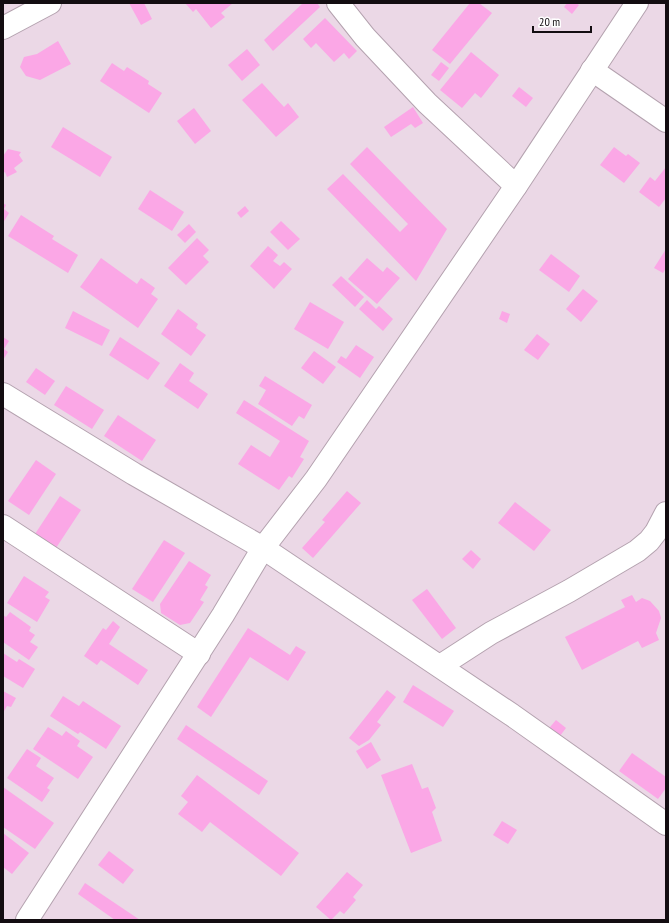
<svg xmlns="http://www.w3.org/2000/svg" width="669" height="923" font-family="'PT Sans Narrow',sans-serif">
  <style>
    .building { fill: #fba7e6 }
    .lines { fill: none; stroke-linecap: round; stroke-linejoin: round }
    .minor-casing { stroke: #b4a2af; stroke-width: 24 }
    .minor { stroke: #fff; stroke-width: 22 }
  </style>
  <rect width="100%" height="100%" fill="#ebd8e6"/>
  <g class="building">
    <polygon points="129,3 144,3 152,19 141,25"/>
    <polygon points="185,3 233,3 221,13 225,17 211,28 196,9 193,12"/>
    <polygon points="303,3 317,3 320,7 273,51 264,40"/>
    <polygon points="470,3 479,3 492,13 450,64 432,50"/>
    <polygon points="567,3 576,3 579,5 572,14 564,7"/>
    <polygon points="325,18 357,51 349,59 344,53 334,62 316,43 311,48 303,39"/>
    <polygon points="58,41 71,64 40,80 26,76 20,67 24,57 37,54"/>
    <polygon points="247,49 260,65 242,81 228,65"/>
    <polygon points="471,52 499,75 481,98 475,93 462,108 440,90"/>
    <polygon points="441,62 449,68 439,81 431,75"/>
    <polygon points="112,63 124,71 127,67 149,81 148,84 162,93 149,113 100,81"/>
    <polygon points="262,83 284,107 288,103 299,117 276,137 242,100"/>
    <polygon points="519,87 533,98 526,107 512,96"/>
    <polygon points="413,107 423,123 415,128 411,124 391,137 384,127"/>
    <polygon points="194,108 211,131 195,144 177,121"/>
    <polygon points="63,127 112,157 100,177 51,147"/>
    <polygon points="367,147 447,229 416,281 327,189 343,174 400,232 408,224 350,164"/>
    <polygon points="614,147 626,156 628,154 640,163 624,183 600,165"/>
    <polygon points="8,149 21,152 19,155 23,161 14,168 17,172 7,177 5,172 3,173 3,156"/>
    <polygon points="666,167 666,198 659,207 639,192 650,177 655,181"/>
    <polygon points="150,190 184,212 172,231 138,209"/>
    <polygon points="3,203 6,205 4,209 9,213 3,223"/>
    <polygon points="245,206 249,211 241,218 237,213"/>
    <polygon points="21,215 54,236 52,239 78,255 68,273 8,236"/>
    <polygon points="281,221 300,239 288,250 270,232"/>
    <polygon points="189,224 196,232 185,243 177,235"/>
    <polygon points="197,238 209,250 203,256 209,262 186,285 168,268"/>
    <polygon points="268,246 278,255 273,261 280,266 284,262 292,269 274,289 250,266"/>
    <polygon points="666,249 666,268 663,273 654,268"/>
    <polygon points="551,254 580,276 569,292 539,270"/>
    <polygon points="101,258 137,284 141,278 155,288 151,294 158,299 138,328 80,287"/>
    <polygon points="367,258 383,272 387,267 400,278 377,304 348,279"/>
    <polygon points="341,276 364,297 355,307 332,285"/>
    <polygon points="583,289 598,301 581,322 566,309"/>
    <polygon points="367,300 376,309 379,306 393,319 383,331 359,309"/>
    <polygon points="310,302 344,322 328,349 294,329"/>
    <polygon points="178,309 198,324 196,328 206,335 191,356 161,334"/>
    <polygon points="73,311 110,330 102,346 65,328"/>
    <polygon points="502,311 510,314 507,323 499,319"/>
    <polygon points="537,334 550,344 538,360 524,350"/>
    <polygon points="3,337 9,341 4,349 8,352 3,360"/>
    <polygon points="120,337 160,363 148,380 109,355"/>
    <polygon points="356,345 374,357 360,378 337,362 341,356 346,359"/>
    <polygon points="314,351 336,367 323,384 301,368"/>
    <polygon points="180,363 194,373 189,381 208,394 198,409 164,386"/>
    <polygon points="36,368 55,381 45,395 26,382"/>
    <polygon points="265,376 312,405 304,419 299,416 292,426 258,404 266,390 259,386"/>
    <polygon points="66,386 104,410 92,429 54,405"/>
    <polygon points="244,400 309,441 300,457 304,459 292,478 289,476 279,490 238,464 251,445 270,457 280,441 236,413"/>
    <polygon points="118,415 156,440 142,461 104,436"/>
    <polygon points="36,460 56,474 29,515 8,501"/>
    <polygon points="347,491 361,503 313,558 302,548 325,522 322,520"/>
    <polygon points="60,496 81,510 56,548 35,534"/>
    <polygon points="515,502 551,530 534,551 498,523"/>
    <polygon points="164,540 185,553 153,602 132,589"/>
    <polygon points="471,550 481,559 473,569 462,559"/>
    <polygon points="189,561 211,575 205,585 208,587 200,600 204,602 190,623 180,625 161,613 160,604"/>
    <polygon points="24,576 49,592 45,597 50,600 37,622 7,603"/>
    <polygon points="427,589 456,628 442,639 412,600"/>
    <polygon points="632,595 636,602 642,598 650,601 659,611 661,618 656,633 659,640 642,648 638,641 582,670 565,637 625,607 621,600"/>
    <polygon points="10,612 31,627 29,631 35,635 30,642 38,647 29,660 3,642 3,615 6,617"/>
    <polygon points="113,621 120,627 109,644 148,670 138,685 101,660 97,665 84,656 103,628 106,630"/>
    <polygon points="248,628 290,655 296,646 306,652 288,681 250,657 211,717 197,707"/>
    <polygon points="3,653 17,662 19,659 35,669 23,688 3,676"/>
    <polygon points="413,685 454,711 443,727 403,702"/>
    <polygon points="387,690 396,697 377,722 381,725 369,740 359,746 349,738"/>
    <polygon points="3,691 16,698 11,707 7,706 3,713"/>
    <polygon points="63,696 79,706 83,701 121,726 106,749 80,732 78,734 50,716"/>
    <polygon points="556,720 566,728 560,736 545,733"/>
    <polygon points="186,725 268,781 259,795 177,739"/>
    <polygon points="48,727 62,736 66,731 80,741 77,746 93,757 78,779 33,749"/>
    <polygon points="371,742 381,760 367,769 356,751"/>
    <polygon points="27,749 41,758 36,766 54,778 47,788 50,790 42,802 7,778"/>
    <polygon points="632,753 666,777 666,788 658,799 619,771"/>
    <polygon points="412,764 422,789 428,787 436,808 432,812 442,841 411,853 381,775"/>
    <polygon points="197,775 299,853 281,876 210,822 202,832 178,814 188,802 181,796"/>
    <polygon points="3,787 54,823 35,849 3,827"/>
    <polygon points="502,821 517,830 508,844 493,835"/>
    <polygon points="3,833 29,853 12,874 3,867"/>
    <polygon points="109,851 134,870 123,884 98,865"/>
    <polygon points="347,872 363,885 353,897 356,900 344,914 340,911 331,920 316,907"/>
    <polygon points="85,883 140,920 115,920 78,894"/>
  </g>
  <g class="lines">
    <defs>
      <g id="minor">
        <polyline points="338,3 365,37 427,103 516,186"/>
        <polyline points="3,28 50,3"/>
        <polyline points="592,70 666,121"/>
        <polyline points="3,394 134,474 263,548 512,715 666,824"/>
        <polyline points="3,526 199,654"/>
        <polyline points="440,666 491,633 569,591 637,551 649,541 656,532 666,513"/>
        <polyline points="27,920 223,615 263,548 316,479 516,186 637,3"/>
      </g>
    </defs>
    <use href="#minor" class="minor-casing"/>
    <use href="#minor" class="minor"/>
  </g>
  <rect width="669" height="923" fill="none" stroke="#130d11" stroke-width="8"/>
  <path d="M533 26v6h58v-6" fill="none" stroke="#130d11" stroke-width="2"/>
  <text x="539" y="26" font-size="12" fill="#130d11" stroke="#ffffff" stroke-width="3" paint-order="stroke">20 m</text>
</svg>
